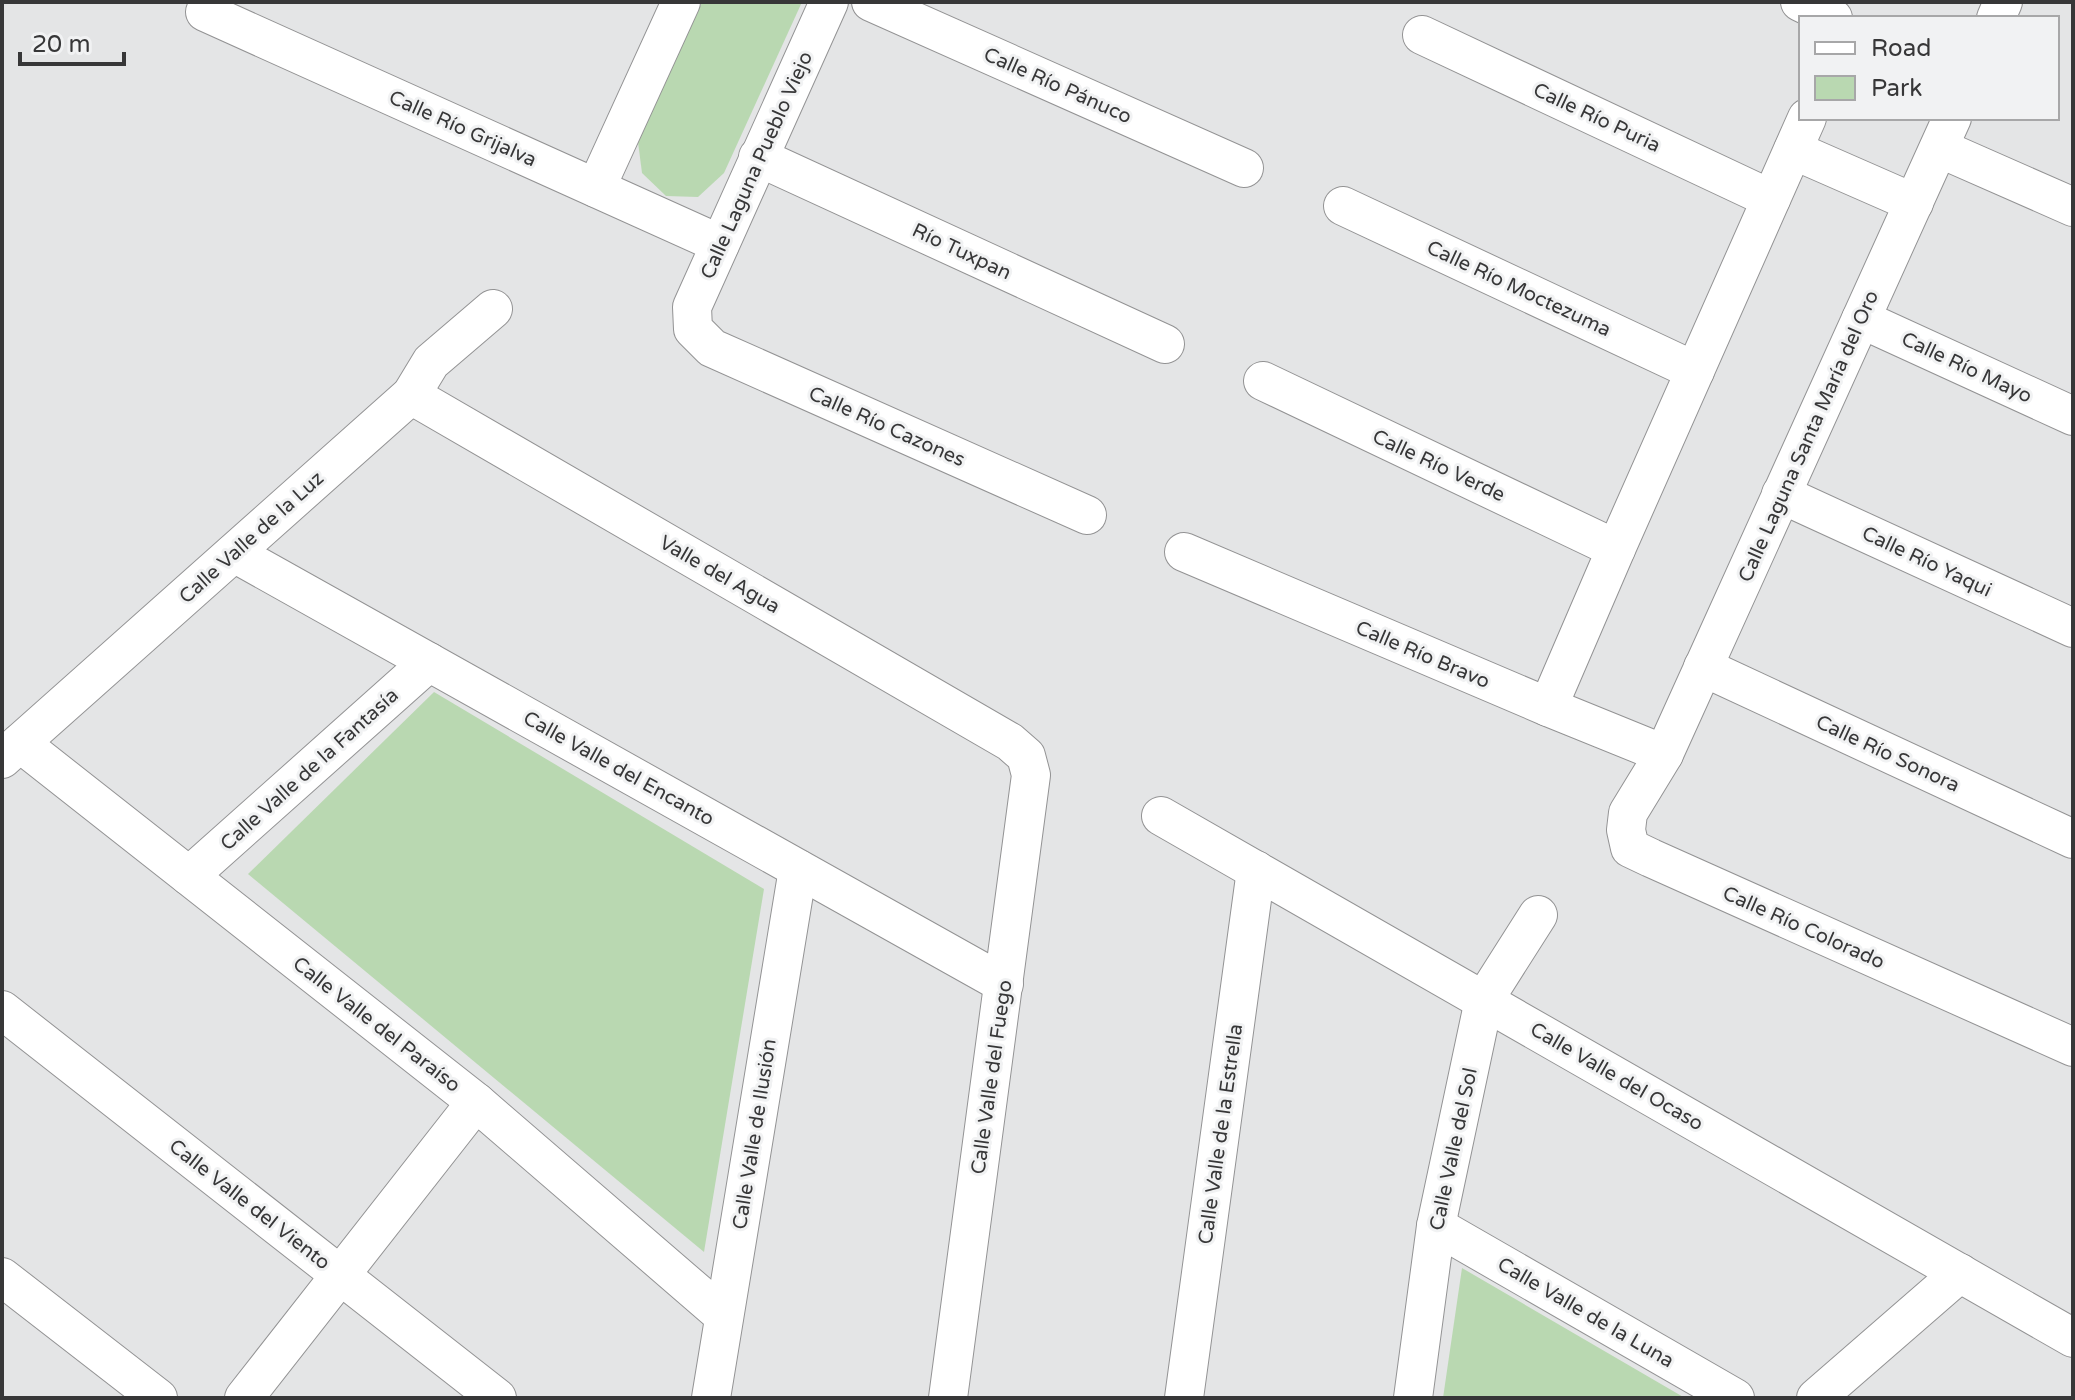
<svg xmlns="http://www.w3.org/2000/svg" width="2075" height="1400" font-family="'Varela Round',sans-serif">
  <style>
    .green { fill: #b9d8b1 }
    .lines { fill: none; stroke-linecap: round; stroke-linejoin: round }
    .minor-casing { stroke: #939394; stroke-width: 40 }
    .minor { stroke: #fff; stroke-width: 38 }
    .labels { text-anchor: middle; stroke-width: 6; stroke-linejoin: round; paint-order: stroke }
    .street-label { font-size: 20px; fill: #373738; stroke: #f1f2f3 }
  </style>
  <rect width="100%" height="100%" fill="#e4e5e6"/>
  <g class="green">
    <polygon points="702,2 802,2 724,173 698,197 666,196 642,173 638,142"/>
    <polygon points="434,692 764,889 704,1252 248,874"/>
    <polygon points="1462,1268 1685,1398 1443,1398"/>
  </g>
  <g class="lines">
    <defs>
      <g id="minor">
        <polyline points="829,2 692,307 693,329 712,348 1087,515"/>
        <polyline points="871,2 1244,168"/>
        <polyline points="1800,2 1833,18"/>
        <polyline points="205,12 720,244"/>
        <polyline points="1996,18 2003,2"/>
        <polyline points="1422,35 1771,199"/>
        <polyline points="1952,118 1664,754 1628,813 1626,830 1630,848 1651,858 2073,1047"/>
        <polyline points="1939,148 2073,207"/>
        <polyline points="1793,150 1914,203"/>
        <polyline points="758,157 1165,344"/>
        <polyline points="596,188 681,2"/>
        <polyline points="1343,206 1695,371"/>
        <polyline points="1861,319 2073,416"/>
        <polyline points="1263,381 1616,549"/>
        <polyline points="411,395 1010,742 1026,756 1031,775 948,1398"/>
        <polyline points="1781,494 2073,628"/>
        <polyline points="1184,552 1548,707 1664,754"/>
        <polyline points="234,553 1004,984"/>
        <polyline points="1703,667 2073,839"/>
        <polyline points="1548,707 1616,549 1807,118"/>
        <polyline points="20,743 476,1102 724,1316"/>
        <polyline points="2,759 411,395 431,362 493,309"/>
        <polyline points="1161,816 2073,1338"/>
        <polyline points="189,876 429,662"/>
        <polyline points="2,1010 497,1398"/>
        <polyline points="1436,1226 1735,1398"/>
        <polyline points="2,1277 158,1398"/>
        <polyline points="244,1398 476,1102"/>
        <polyline points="711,1398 798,869"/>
        <polyline points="1184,1398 1256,870"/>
        <polyline points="1413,1398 1436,1226 1484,1000 1538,915"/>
        <polyline points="1816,1398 1960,1273"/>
      </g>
    </defs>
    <use href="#minor" class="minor-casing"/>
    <use href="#minor" class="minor"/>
  </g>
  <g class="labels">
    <g class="street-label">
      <text transform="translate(1058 85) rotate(24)" y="7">Calle Río Pánuco</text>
      <text transform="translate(1597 117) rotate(25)" y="7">Calle Río Puria</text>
      <text transform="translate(463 128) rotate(24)" y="7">Calle Río Grijalva</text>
      <text transform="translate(756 165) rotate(-66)" y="7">Calle Laguna Pueblo Viejo</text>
      <text transform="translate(962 251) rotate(25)" y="7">Río Tuxpan</text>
      <text transform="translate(1519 288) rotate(25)" y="7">Calle Río Moctezuma</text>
      <text transform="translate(1967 367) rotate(25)" y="7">Calle Río Mayo</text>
      <text transform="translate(887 426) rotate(24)" y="7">Calle Río Cazones</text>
      <text transform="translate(1808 436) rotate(-66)" y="7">Calle Laguna Santa María del Oro</text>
      <text transform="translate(1439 465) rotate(25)" y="7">Calle Río Verde</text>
      <text transform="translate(251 537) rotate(-42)" y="7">Calle Valle de la Luz</text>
      <text transform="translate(1927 561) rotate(25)" y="7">Calle Río Yaqui</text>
      <text transform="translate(720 574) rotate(30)" y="7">Valle del Agua</text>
      <text transform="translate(1423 654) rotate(23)" y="7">Calle Río Bravo</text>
      <text transform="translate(1888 753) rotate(25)" y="7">Calle Río Sonora</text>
      <text transform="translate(619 768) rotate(29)" y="7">Calle Valle del Encanto</text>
      <text transform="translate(309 769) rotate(-42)" y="7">Calle Valle de la Fantasía</text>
      <text transform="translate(1804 927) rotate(24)" y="7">Calle Río Colorado</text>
      <text transform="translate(377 1024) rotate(38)" y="7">Calle Valle del Paraíso</text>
      <text transform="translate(1617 1076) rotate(30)" y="7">Calle Valle del Ocaso</text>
      <text transform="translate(991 1077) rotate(-82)" y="7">Calle Valle del Fuego</text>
      <text transform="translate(754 1134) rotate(-81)" y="7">Calle Valle de Ilusión</text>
      <text transform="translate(1220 1134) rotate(-82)" y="7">Calle Valle de la Estrella</text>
      <text transform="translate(1453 1149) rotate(-78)" y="7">Calle Valle del Sol</text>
      <text transform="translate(250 1204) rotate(38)" y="7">Calle Valle del Viento</text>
      <text transform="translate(1586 1312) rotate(30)" y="7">Calle Valle de la Luna</text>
    </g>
  </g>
  <rect width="2075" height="1400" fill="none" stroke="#373738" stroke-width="8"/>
  <rect x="1799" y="16" width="260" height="104" fill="#f1f2f3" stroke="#a7a7a8" stroke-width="2"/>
  <rect x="1815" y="42" width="40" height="12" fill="#ffffff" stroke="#a7a7a8" stroke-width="2"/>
  <text x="1871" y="56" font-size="24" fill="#373738">Road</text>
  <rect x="1815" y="76" width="40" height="24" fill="#b9d8b1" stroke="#a7a7a8" stroke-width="2"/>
  <text x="1871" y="96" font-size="24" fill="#373738">Park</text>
  <path d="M20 52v12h104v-12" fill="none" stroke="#373738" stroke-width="4"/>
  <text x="32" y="52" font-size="24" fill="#373738" stroke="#f1f2f3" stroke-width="6" paint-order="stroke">20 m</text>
</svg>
